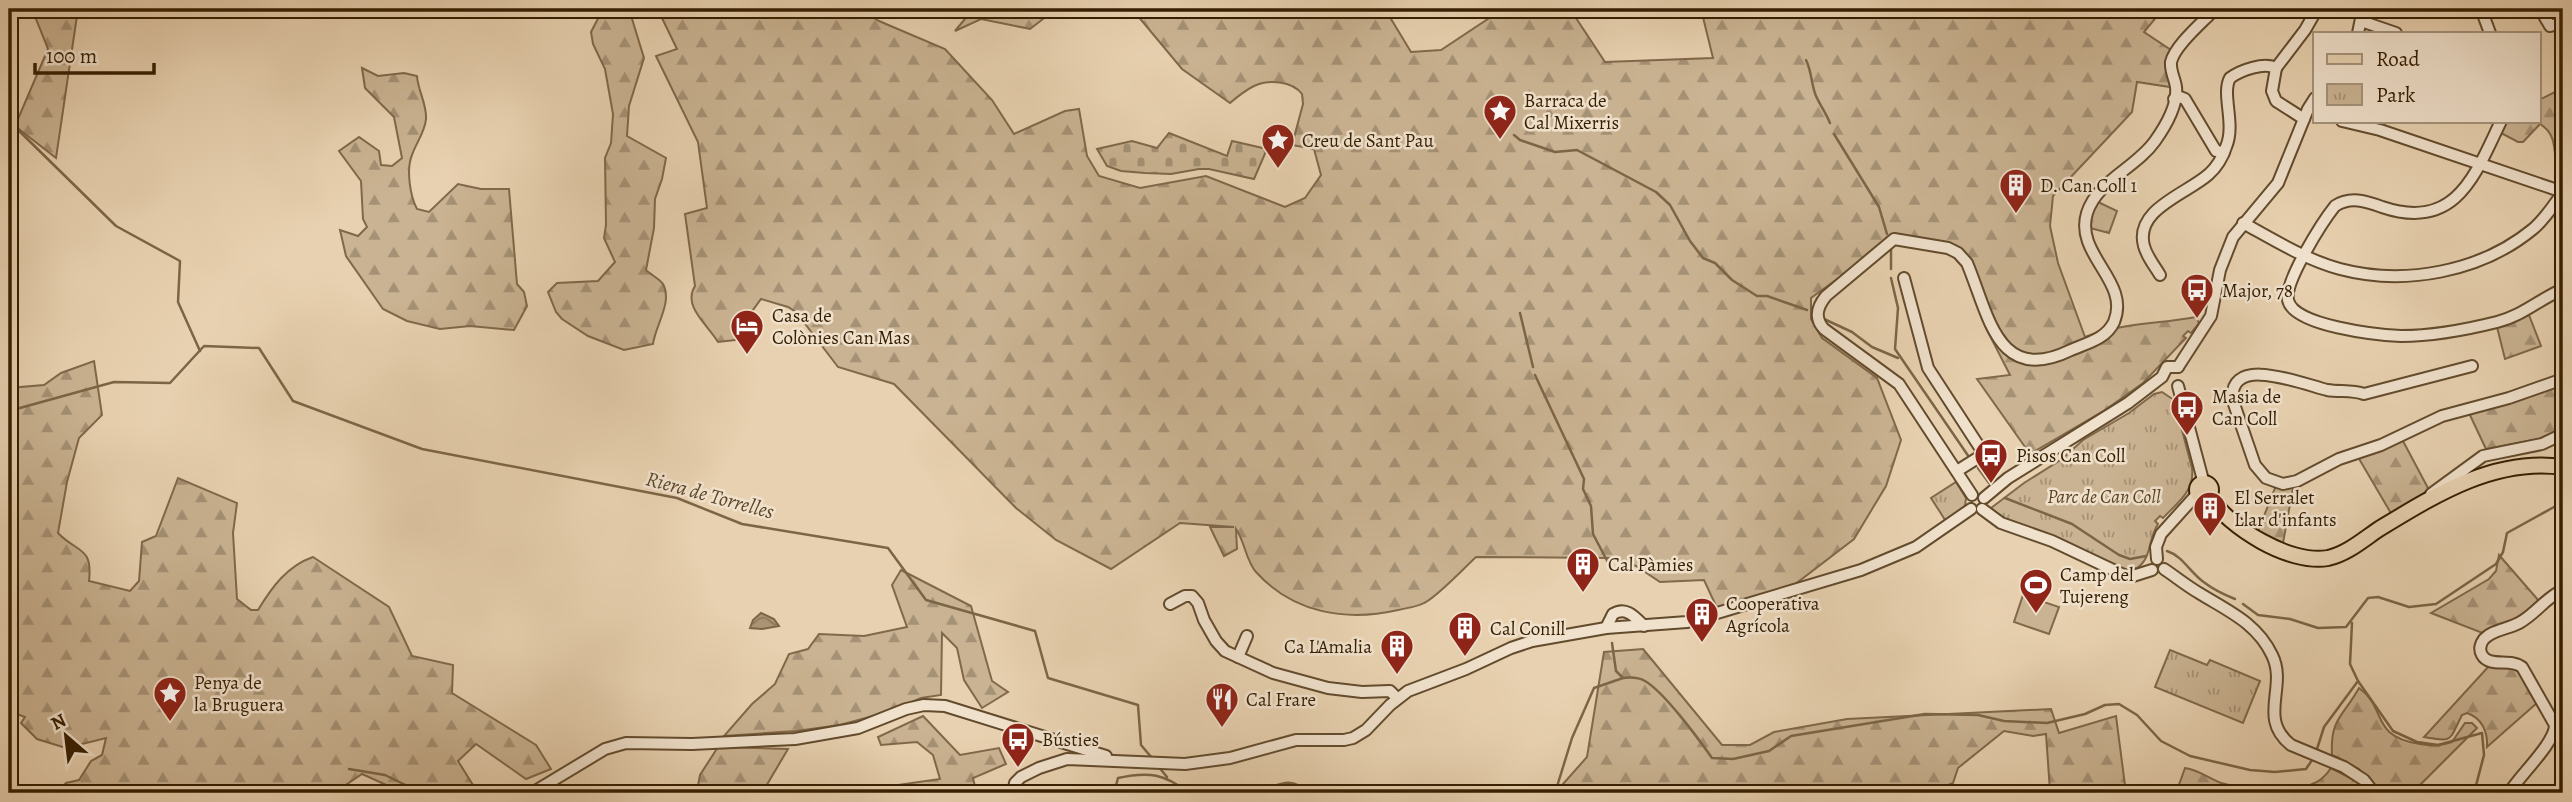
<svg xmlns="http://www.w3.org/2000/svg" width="2572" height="802" font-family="Alegreya,serif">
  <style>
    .grass { fill: #cab392; stroke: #80684a; stroke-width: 2 }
    .forest { fill: url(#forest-firs); stroke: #80684a; stroke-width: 2 }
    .cemetery { fill: url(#cemetery-stones); stroke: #80684a; stroke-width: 2 }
    .park { fill: url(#park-tufts); stroke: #80684a; stroke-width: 2 }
    .water { fill: url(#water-waves); stroke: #7c6546; stroke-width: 2 }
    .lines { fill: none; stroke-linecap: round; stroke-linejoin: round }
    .stream { stroke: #7c6546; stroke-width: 2.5 }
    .minor-casing { stroke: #624b2d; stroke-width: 14 }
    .major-casing { stroke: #351e01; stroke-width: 18 }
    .minor { stroke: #f0e1cc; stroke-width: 10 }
    .major { stroke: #e8d1b0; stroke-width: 14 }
    .labels { text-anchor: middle; stroke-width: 5; stroke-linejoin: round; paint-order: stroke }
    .poi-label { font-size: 19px; fill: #351e01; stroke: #f0e1cc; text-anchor: start }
    .park-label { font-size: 19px; font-style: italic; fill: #5a4325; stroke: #f0e1cc }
    .water-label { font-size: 21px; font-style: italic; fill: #5e4729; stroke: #f0e1cc }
  </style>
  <defs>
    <pattern id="forest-firs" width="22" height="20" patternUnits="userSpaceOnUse" patternTransform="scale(1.75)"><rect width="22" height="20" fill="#cab392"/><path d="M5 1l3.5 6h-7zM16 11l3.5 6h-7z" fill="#a59175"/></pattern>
    <pattern id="cemetery-stones" width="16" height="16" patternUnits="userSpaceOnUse" patternTransform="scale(1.75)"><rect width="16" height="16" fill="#cab392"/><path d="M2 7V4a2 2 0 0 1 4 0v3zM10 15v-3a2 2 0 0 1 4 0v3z" fill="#a59175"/></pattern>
    <pattern id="park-tufts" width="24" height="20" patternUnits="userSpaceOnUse" patternTransform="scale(1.75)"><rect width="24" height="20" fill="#cab392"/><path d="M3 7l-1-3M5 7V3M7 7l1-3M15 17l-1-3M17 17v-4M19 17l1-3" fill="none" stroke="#a59175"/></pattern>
    <pattern id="water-waves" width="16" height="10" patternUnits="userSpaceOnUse" patternTransform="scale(1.75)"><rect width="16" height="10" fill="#ab9474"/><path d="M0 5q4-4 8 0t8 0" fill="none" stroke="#8c785d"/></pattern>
  </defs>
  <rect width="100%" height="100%" fill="#e8d1b0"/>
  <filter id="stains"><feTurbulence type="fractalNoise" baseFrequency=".00286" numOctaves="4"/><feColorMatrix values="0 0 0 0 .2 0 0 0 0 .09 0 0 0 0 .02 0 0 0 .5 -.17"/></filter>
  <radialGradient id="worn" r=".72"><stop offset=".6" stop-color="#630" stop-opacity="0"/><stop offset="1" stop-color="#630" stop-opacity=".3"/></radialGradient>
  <polygon class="grass" points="2023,595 2059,607 2049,634 2014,622"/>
  <g class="forest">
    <polygon points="32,9 78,9 56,158 15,126 48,49"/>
    <path d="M603 9H629L644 58 629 106 627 136 666 158 662 179 655 199 654 228 646 270C651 275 660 279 663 284 673 302 655 326 653 344L624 350 588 336 562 319 556 312 548 292 557 283 598 281 615 262 604 238 606 225 605 158 611 143 613 114 605 69 593 44 591 32Z"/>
    <path d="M666 9H765L775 17 815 12 817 9H860L879 21 945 49 992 100 1014 134 1065 111 1079 109 1087 156 1099 176 1140 188 1206 176 1285 207 1305 198 1321 175 1314 149 1292 145 1303 104 1302 94C1292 81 1269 79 1254 86 1246 90 1237 97 1230 103L1182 69 1137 15 1148 9H1385L1411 52 1441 50 1503 9H1570L1605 62 1713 58 1701 9H2163L2144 32 2171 50 2170 87 2137 82 2132 112 2053 196 2050 226 2058 263 2085 337C2121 323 2158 324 2196 317L2199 323 2191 333 2188 331 2183 336 2186 338 2143 383 2105 410 2030 454 1977 379 2010 375 1986 328 1964 266 1949 252 1897 244 1858 264 1811 298V319L1822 338 1877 378 1901 440 1886 486 1854 539 1794 585 1717 608 1704 580 1660 582 1636 566 1610 558 1476 557C1464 568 1437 597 1424 603 1417 607 1406 608 1398 610 1346 622 1293 613 1256 572 1246 561 1245 542 1236 529L1237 549 1224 556 1210 527H1234L1180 523 1111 569 1056 540 1016 508 894 384 838 367 796 312 788 307 761 299 748 317 744 339 718 342C708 325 682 306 695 286L685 214 707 208 698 142 656 56 677 49 661 16Z"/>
    <polygon points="973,9 1056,9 1030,29 981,19 955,31"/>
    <path d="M362 68 378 76 404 73 417 76C418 91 427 104 426 119 425 132 416 143 412 155 406 169 410 196 417 209L429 212 458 184 481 189H509L517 284 524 292 527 306 514 330 470 326 440 329 407 321 383 309 346 256 340 230 358 236 367 227 363 219 361 181 339 151 359 137 379 151 381 165 392 166 402 158 394 117 365 88Z"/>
    <path d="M2559 90 2563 100V183C2549 166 2563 137 2540 124L2523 142H2518L2501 133 2507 121H2539V100Z"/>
    <polygon points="2098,202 2117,211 2109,233 2090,228 2091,216"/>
    <polygon points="2529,315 2541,346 2505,359 2497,327"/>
    <path d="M94 361 102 415 79 438 67 482 58 533C77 553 93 546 89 581L130 591 139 581 142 542 156 536 178 478 237 503 233 533 237 599 251 610H258C272 587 287 566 313 557L389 607 412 656 453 665 452 693 536 745 551 769 526 779 476 744 458 761 478 793H404L362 774 340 789 338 793H57L66 783 79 780 91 761 102 755 106 738 66 748 37 739 21 723 25 717 9 711V388L44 385 61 373Z"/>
    <polygon points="2563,383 2563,429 2549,437 2486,449 2469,413"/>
    <polygon points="2403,441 2429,490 2392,515 2358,457"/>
    <polygon points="2275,488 2293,488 2283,543 2258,531"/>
    <polygon points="2499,555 2539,601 2525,614 2485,634 2431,613 2489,579 2496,571"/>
    <polygon points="901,570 971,606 992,681 1008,692 982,708 964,680 957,648 942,633 941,695 921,698 891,711 840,725 796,731 724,736 752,704 775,684 789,654 808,649 819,634 864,636 907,627 892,585"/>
    <polygon points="1643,649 1722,745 1750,745 1774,732 1847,719 2051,709 2059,733 2116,716 2126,793 2057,793 2050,791 2046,734 2033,736 2004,731 1958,768 1953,783 1930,793 1555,793 1587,757 1604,652"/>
    <path d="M2506 665 2519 672 2538 702 2487 747C2488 732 2482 718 2467 713L2462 715C2449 740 2454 743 2424 737L2489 666Z"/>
    <path d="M2359 688C2388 709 2369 736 2420 744 2432 746 2440 746 2452 742L2465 723H2472L2477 728 2412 793H2381L2359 769 2332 755C2330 718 2343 717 2359 688Z"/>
    <polygon points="923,716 960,755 999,748 1006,764 973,778 976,791 972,793 816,793 857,787 877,788 940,779 933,755 917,742 881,745 878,737"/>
    <polygon points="718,747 788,749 762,793 705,793 697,791 700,775"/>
    <path d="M2185 768C2199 770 2208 778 2221 783 2236 788 2294 789 2310 785 2319 782 2326 776 2331 768L2356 781 2367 793H2176Z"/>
  </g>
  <polygon class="cemetery" points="1169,133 1227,156 1232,141 1267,149 1254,179 1209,169 1199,169 1171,174 1145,173 1121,171 1107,166 1097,149 1132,141 1157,148"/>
  <g class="park">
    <path d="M2162 392 2174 400 2192 468C2195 491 2177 503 2163 518L2160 516 2155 521 2158 524C2148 539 2152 558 2137 568L2121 570 2061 539 2002 518 1991 508 2024 483 2062 459 2083 440 2129 413 2154 394Z"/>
    <polygon points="1956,482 1966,498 1965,506 1947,523 1931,498"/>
    <polygon points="2170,650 2207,665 2210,660 2260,681 2243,723 2155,687"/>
  </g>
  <polygon class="water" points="761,613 774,619 779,626 762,629 750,628 753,620"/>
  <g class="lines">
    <g class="stream">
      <path d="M1806 60C1812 72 1811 84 1816 96 1820 105 1826 113 1830 123"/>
      <polyline points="9,121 116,226 180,261 178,302 200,351"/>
      <polyline points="1834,134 1879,207 1887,234"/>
      <polyline points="1514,135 1520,140 1555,152 1577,150 1656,192 1670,205 1690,241 1703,258 1715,263 1732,280 1757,296 1767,296 1807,310"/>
      <polyline points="1891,248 1891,269"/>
      <polyline points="1891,278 1898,308 1895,349 1969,457"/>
      <polyline points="1520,313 1533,367"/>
      <polyline points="1824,319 1852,332 1872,347 1898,358"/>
      <polyline points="1535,375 1584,479 1583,489 1591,506 1593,534 1612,570"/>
      <polyline points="9,411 114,382 170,383 204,346 259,348 293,401 422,449 677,498 742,524 888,548 926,600 1035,631 1048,678 1138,705 1141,745 1152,758"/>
      <polyline points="1978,468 1989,483"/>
      <polyline points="2005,498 2072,524 2119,555 2130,559 2146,556"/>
      <path d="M2167 551C2183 556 2191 574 2205 583 2214 590 2225 595 2235 599"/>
      <polyline points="2243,604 2258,615 2290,619 2318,628 2346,627 2368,598 2378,597 2409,607 2436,604 2496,564 2503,552 2507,533 2563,502"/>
      <path d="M1612 643 1616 671 1623 678C1631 677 1638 677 1645 681 1664 692 1698 738 1712 758L1733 759 1769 751 1791 736 1925 714 1978 715 2004 721 2047 723 2085 714 2105 705 2119 704 2137 715 2161 741 2190 756 2250 770 2275 772 2306 769 2312 760"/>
      <polyline points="2358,681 2393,731 2417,742 2438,745 2482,733 2484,755 2474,793"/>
      <polyline points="2317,749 2324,727 2358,681 2350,664 2352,623"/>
      <polyline points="1158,766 1167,777"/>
      <polyline points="349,769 385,775 422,793"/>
      <path d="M1114 793 1118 778C1149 771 1165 774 1189 793"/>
      <path d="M1263 793C1276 783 1295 776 1306 793"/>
      <polyline points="1555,793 1572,738 1594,688 1623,678"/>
    </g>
    <defs>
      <g id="minor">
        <polyline points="2481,9 2490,33"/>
        <polyline points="2540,9 2550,26 2563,22"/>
        <polyline points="2361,21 2396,33"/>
        <polyline points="2358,33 2363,9"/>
        <polyline points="2561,58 2563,58"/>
        <polyline points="2276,68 2305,30 2317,9"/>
        <polyline points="2276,68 2272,91 2276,101 2304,119"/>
        <polyline points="2174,99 2180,97 2185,99 2216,151 2224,152"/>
        <polyline points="2342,121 2380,130 2563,192"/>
        <path d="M2501 121C2475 175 2456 232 2382 207 2366 201 2350 196 2335 206 2323 221 2284 282 2288 300 2293 326 2378 335 2401 336 2430 336 2469 329 2497 322 2522 316 2540 299 2563 289"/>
        <path d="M2243 223C2274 240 2306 260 2340 269 2404 286 2481 272 2533 229 2545 219 2554 205 2563 192"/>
        <path d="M2160 275C2154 265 2147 257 2144 246 2134 209 2187 194 2209 174 2216 168 2223 157 2226 147 2236 124 2221 94 2230 78 2241 70 2264 62 2276 68"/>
        <polyline points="1904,278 1928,368 1984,454 1957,471"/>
        <path d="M2472 366 2364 394C2352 390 2340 392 2327 390 2303 384 2227 353 2233 401L2255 465 2266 478 2283 484 2297 481 2339 459 2381 445 2442 416 2509 398 2563 379"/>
        <polyline points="2178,367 2211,316 2220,270 2233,237 2278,183 2308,109 2315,98"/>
        <polyline points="2178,386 2204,484"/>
        <polyline points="2431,494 2483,456 2542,444 2563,434"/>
        <path d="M1972 495 1899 384 1824 329C1814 318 1817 307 1826 296L1894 239 1948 248 1958 253 1967 263C1989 315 1997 386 2071 350 2087 343 2106 339 2114 322 2131 281 2074 255 2087 213 2097 181 2136 168 2155 141 2165 127 2178 105 2176 87 2175 79 2170 71 2171 62 2175 45 2203 22 2215 9"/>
        <polyline points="1984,498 2008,478 2128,403 2162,377 2167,367 2178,367"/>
        <polyline points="1982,509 2001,523 2052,541 2126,576 2133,576 2152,570"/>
        <polyline points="2157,559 2156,547 2161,534 2198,493"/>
        <path d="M2164 569C2176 577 2187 586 2199 593 2228 611 2257 623 2272 655 2288 687 2257 718 2291 745L2344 767 2364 780 2374 793"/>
        <polyline points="1170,604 1185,596 1192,596 1198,603 1204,620 1216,641 1225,651 1238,657 1273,673 1328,688 1362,692 1390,691 1397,698"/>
        <path d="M1606 628 1613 614C1626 606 1635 617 1644 626"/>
        <polyline points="1238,657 1247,636"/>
        <polyline points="9,779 15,793"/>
        <polyline points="532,793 605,749 626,743 692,744 795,739 858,728 906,709 924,705 945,706 1106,756"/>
        <polyline points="1013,793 1015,783 1021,777 1039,768 1067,759 1185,764 1230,758 1296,740 1344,740 1353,738 1366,730 1390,705 1408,691 1466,669 1511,648 1532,641 1606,628 1687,622 1861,570 1916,547 1971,509"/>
        <path d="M2509 793C2520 775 2555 743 2555 725L2522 667C2511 658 2489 668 2482 655 2479 650 2480 644 2484 639 2492 630 2508 629 2519 623 2536 614 2546 597 2563 590"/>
      </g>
      <g id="major">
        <circle cx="2204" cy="490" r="7"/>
        <path d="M2209 496C2228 527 2290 565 2328 558 2347 554 2364 539 2379 529 2435 495 2495 457 2563 467"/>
      </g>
    </defs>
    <use href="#minor" class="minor-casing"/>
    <use href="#major" class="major-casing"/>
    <use href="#minor" class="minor"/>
    <use href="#major" class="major"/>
  </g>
  <defs>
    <symbol id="sight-pin" viewBox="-11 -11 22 30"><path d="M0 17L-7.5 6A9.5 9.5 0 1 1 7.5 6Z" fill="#8f2418" stroke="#f0e1cc"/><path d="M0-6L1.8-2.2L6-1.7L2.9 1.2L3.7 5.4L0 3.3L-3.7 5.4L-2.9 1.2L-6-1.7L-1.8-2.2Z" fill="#fff"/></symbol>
    <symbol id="building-pin" viewBox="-11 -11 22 30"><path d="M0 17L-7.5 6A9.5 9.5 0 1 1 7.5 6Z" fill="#8f2418" stroke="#f0e1cc"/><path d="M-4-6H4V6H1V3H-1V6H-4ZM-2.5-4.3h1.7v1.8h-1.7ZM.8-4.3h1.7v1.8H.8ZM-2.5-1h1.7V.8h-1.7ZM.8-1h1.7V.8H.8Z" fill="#fff"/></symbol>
    <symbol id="bus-pin" viewBox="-11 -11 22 30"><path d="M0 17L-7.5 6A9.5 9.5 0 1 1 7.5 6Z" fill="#8f2418" stroke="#f0e1cc"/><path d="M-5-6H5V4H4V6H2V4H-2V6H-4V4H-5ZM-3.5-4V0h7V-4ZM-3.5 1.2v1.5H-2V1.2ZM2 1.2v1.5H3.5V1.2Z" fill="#fff"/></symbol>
    <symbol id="hotel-pin" viewBox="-11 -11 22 30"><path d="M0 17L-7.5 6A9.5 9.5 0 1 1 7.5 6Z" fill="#8f2418" stroke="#f0e1cc"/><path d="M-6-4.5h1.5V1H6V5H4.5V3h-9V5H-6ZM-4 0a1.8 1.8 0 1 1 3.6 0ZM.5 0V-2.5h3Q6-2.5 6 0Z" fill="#fff"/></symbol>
    <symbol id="stadium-pin" viewBox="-11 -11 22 30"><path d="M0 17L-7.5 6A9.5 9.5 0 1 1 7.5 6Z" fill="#8f2418" stroke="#f0e1cc"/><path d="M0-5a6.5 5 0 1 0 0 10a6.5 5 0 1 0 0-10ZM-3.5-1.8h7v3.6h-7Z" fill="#fff"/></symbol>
    <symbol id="restaurant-pin" viewBox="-11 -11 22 30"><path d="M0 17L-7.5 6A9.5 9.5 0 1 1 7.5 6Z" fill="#8f2418" stroke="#f0e1cc"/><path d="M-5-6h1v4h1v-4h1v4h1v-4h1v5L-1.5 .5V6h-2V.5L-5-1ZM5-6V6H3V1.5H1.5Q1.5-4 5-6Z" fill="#fff"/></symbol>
  </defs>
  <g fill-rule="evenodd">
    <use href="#sight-pin" x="1481" y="92" width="38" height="52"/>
    <use href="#sight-pin" x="1259" y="121" width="38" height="52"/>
    <use href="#building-pin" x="1997" y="166" width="38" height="52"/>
    <use href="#bus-pin" x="2178" y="271" width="38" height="52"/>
    <use href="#hotel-pin" x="728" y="307" width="38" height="52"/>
    <use href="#bus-pin" x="2168" y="388" width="38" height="52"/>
    <use href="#bus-pin" x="1972" y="436" width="38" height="52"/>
    <use href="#building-pin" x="2191" y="489" width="38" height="52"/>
    <use href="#building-pin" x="1564" y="545" width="38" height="52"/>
    <use href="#stadium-pin" x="2017" y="566" width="38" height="52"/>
    <use href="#building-pin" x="1683" y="595" width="38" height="52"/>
    <use href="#building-pin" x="1446" y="609" width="38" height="52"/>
    <use href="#building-pin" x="1378" y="627" width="38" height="52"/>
    <use href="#sight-pin" x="151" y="674" width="38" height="52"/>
    <use href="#restaurant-pin" x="1203" y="680" width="38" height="52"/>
    <use href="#bus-pin" x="999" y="720" width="38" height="52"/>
  </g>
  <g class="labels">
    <g class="poi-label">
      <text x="1524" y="107">Barraca de<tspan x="1524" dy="22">Cal Mixerris</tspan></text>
      <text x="1302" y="147">Creu de Sant Pau</text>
      <text x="2040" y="192">D. Can Coll 1</text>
      <text x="2222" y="297">Major, 78</text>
      <text x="772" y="322">Casa de<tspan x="772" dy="22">Colònies Can Mas</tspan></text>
      <text x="2212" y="403">Masia de<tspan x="2212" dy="22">Can Coll</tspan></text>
      <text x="2016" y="462">Pisos Can Coll</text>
      <text x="2234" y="504">El Serralet<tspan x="2234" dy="22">Llar d'infants</tspan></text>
      <text x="1608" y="571">Cal Pàmies</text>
      <text x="2060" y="581">Camp del<tspan x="2060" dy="22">Tujereng</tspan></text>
      <text x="1726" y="610">Cooperativa<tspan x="1726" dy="22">Agrícola</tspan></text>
      <text x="1490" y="635">Cal Conill</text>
      <text x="1372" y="653" text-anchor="end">Ca L'Amalia</text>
      <text x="194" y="689">Penya de<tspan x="194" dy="22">la Bruguera</tspan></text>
      <text x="1246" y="706">Cal Frare</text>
      <text x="1042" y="746">Bústies</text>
    </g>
    <g class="park-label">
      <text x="2104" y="503">Parc de Can Coll</text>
    </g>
    <g class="water-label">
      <text transform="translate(710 495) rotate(15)" y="7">Riera de Torrelles</text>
    </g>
  </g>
  <rect width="2572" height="802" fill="none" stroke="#e8d1b0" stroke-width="35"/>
  <rect x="10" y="10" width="2551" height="781" fill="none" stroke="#351e01" stroke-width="3.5"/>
  <rect x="18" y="18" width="2537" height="767" fill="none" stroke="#351e01" stroke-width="2"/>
  <rect x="2313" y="32" width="228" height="91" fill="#f0e1cc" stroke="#a5937b" stroke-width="2"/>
  <rect x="2327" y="54" width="35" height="10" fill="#e8d1b0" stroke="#a5937b" stroke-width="2"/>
  <text x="2376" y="66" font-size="21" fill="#351e01">Road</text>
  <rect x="2327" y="84" width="35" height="21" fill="url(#park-tufts)" stroke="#a5937b" stroke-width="2"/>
  <text x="2376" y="102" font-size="21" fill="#351e01">Park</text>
  <g transform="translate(66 736) rotate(332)" stroke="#f0e1cc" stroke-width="5" paint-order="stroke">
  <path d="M0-5L12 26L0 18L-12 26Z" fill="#351e01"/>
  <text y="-10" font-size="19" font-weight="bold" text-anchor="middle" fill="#351e01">N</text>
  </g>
  <path d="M35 63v10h119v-10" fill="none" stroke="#351e01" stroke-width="3.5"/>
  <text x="46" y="63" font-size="21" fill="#351e01" stroke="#f0e1cc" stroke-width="5" paint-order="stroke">100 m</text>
  <rect width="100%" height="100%" filter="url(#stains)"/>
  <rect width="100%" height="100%" fill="url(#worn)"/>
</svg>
